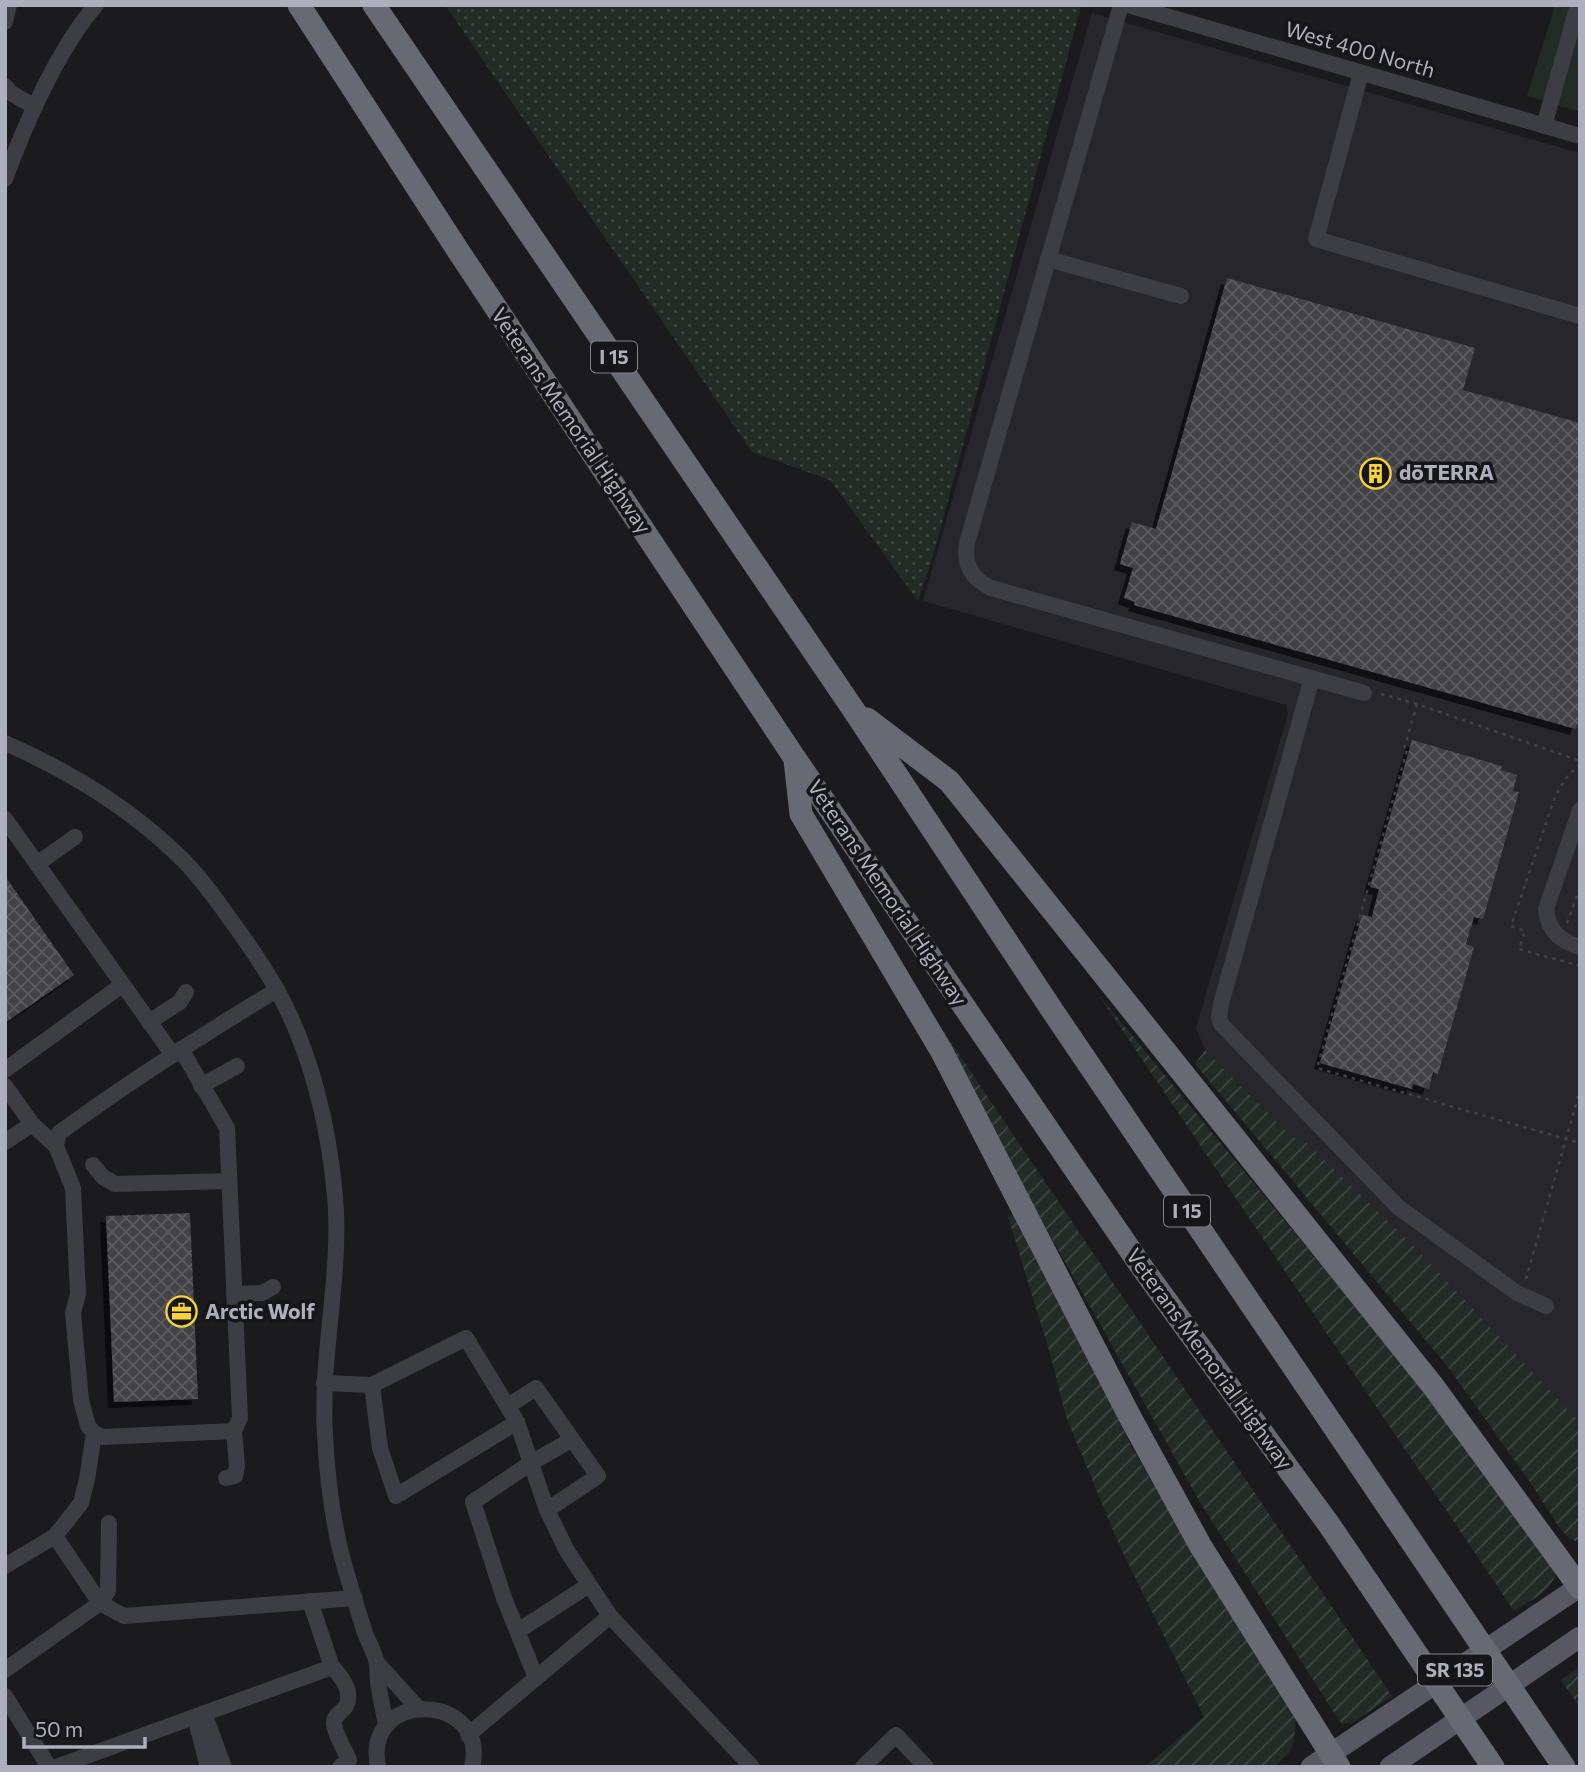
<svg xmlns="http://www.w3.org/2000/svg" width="1585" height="1772" font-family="Commissioner,sans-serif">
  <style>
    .built { fill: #27262a }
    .grass { fill: url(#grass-dots) }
    .park { fill: #222b25 }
    .garden { fill: url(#garden-furrows) }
    .building { fill: url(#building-cross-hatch); filter: url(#shadow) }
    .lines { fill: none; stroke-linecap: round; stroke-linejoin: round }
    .path { stroke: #414249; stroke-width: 2.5; stroke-dasharray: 3.5 5; stroke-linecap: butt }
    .minor { stroke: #3d3d44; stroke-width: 16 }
    .major { stroke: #575861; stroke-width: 21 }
    .highway { stroke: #676973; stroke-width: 23 }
    .labels { text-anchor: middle; stroke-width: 7; stroke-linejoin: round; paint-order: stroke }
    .shield { fill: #161518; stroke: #80818c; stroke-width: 2 }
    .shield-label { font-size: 19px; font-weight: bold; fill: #adafbd }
    .street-label { font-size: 21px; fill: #adafbd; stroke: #161518 }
    .poi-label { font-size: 21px; font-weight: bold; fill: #adafbd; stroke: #161518; text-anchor: start }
  </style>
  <defs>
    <pattern id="grass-dots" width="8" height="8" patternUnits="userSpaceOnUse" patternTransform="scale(1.75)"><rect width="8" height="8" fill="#222b25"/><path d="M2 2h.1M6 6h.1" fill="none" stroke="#3f4743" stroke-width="1.8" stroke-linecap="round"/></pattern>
    <pattern id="garden-furrows" width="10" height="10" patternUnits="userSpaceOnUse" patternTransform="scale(1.75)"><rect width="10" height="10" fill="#222b25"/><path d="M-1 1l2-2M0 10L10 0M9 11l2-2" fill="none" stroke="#3f4743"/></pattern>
    <pattern id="building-cross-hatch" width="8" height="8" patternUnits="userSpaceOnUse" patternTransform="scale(1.75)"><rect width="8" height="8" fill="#424247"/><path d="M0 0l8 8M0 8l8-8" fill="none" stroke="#5b5b60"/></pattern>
    <filter id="shadow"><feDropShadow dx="-6" dy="6" stdDeviation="0" flood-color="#0009"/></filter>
  </defs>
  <rect width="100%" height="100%" fill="#1b1a1d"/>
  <polygon class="built" points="1092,13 1580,153 1580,1422 1416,1248 1306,1142 1292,1137 1205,1050 1196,1028 1288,714 1286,705 923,601"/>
  <polygon class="grass" points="445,5 1075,5 1081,7 932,560 918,601 830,480 752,452"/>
  <polygon class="park" points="1555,5 1580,5 1580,112 1527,96"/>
  <g class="garden">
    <path d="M1098 994 1443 1413 1555 1571C1557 1589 1527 1602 1514 1611Z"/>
    <polygon points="921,998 1392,1696 1352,1723 1342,1724 1336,1716 1201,1504 965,1084"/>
    <polygon points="1205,1050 1292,1137 1306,1142 1416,1248 1580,1422 1580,1544 1567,1536 1559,1527 1532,1485 1448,1367 1195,1064"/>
    <polygon points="1014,1214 1085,1348 1130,1444 1216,1590 1296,1716 1294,1741 1289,1753 1274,1767 1145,1767 1204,1717 1120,1547 1066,1417 1051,1357 1008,1217"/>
    <polygon points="1580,1666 1580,1708 1561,1680"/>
  </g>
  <g class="building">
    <polygon points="1227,278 1475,348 1463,390 1580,423 1580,716 1576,729 1134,605 1135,602 1124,598 1133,568 1120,564 1132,522 1156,529"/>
    <polygon points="1412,740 1502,766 1501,770 1517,775 1513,791 1519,792 1483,919 1474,917 1466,944 1474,947 1438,1074 1433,1072 1429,1089 1413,1084 1412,1089 1320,1063 1362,915 1372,917 1379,889 1370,887"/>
    <polygon points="5,876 74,975 5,1023"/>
    <polygon points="190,1213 198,1399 114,1402 106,1216"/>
  </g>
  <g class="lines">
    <g class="path">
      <polyline points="1381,694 1417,704 1580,761"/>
      <polyline points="1417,704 1404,749 1407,750 1317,1068 1580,1143"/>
      <polyline points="1580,764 1565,779 1555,797 1511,926 1525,931 1519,949 1580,966"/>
      <polyline points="1567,923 1580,887"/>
      <polyline points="1526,1279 1580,1090"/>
    </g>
    <g class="minor">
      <path d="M1121 5 967 543C963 564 972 579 991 588L1364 693"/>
      <polyline points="1128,5 1580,136"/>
      <polyline points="5,22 9,5"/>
      <polyline points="1361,73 1316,239 1580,316"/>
      <polyline points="5,86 11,93 35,107"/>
      <polyline points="1544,126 1578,5"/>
      <path d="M5 179C25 124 58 49 96 5"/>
      <polyline points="1048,259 1181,296"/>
      <polyline points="1312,678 1221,1004 1219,1017 1221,1024 1398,1207 1517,1293 1546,1306"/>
      <path d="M5 743C69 771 130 808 180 857 200 876 217 901 233 923 249 945 264 967 277 990 311 1051 329 1127 335 1196 342 1275 320 1354 325 1434 327 1475 332 1518 342 1557 349 1582 357 1608 365 1633 369 1644 376 1654 377 1665 378 1672 377 1680 379 1688 381 1701 384 1713 386 1726"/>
      <path d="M1580 810 1546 909C1548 931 1560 941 1580 947"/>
      <polyline points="5,819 173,1055"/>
      <polyline points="37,864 75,837"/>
      <polyline points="149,1022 180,1002 186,992"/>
      <path d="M181 1049 227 1128 240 1418 234 1431 102 1437 94 1433 88 1426 81 1400 73 1313 78 1294 73 1188 56 1146 59 1133C129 1082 202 1035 277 990"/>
      <polyline points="5,1070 122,985"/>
      <polyline points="5,1086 32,1124 56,1146"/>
      <polyline points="201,1086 237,1066"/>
      <polyline points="5,1142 32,1124"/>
      <polyline points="93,1165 103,1177 115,1184 229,1181"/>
      <polyline points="234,1294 262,1293 273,1287"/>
      <polyline points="324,1383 372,1385 466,1338 517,1422 547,1510 567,1551 610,1616 752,1767"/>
      <polyline points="372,1385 380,1448 396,1496 517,1422"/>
      <polyline points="508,1406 536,1388 598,1476 547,1510"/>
      <polyline points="94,1433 87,1479 81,1503 55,1536 100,1603 124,1616 355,1598"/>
      <polyline points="226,1478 235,1476 237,1466 234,1431"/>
      <polyline points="5,1566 55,1536"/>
      <polyline points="518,1631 589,1585"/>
      <polyline points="377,1663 418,1708"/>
      <path d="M332 1667C342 1677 353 1692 346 1706 342 1713 333 1715 334 1724 335 1735 345 1750 349 1760L340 1767"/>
      <polyline points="5,1670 100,1603 108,1591 109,1523"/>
      <polyline points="536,1678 504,1598 473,1502 531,1463 571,1440"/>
      <polyline points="5,1696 49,1767"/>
      <polyline points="204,1713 224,1767"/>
      <polyline points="195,1717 208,1767"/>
      <polyline points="468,1735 610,1616"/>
      <polyline points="56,1767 332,1667 310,1601"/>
      <path d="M378 1767C362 1687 490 1693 472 1767"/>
      <polyline points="863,1767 896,1735 926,1767"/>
    </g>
    <g class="major">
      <polyline points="1311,1767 1579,1587"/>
      <polyline points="1390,1767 1580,1637"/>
    </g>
    <g class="highway">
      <polyline points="299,5 457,249 794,757 1141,1266 1330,1526 1493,1767"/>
      <polyline points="374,5 853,709 1054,1013 1564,1767"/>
      <polyline points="867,719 949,781 1433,1386 1580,1588"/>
      <polyline points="795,760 801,814 942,1052 1130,1417 1200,1545 1339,1767"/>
    </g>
  </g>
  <defs>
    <symbol id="building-ring" viewBox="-11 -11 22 22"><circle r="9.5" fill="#161518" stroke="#f6d439" stroke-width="1.5"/><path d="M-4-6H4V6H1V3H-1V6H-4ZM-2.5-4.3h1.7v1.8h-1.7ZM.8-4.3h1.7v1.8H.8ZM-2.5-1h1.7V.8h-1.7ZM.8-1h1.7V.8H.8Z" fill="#f6d439"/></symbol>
    <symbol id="office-ring" viewBox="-11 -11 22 22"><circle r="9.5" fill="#161518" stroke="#f6d439" stroke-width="1.5"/><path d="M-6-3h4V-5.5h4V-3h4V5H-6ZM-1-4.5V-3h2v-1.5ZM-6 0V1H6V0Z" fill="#f6d439"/></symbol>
  </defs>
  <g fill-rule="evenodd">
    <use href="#building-ring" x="1358" y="456" width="35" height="35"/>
    <use href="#office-ring" x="164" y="1294" width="35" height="35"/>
  </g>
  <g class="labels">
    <g class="shield">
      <rect x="591" y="341.5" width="46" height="31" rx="5"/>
      <rect x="1164" y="1195.5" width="46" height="31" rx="5"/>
      <rect x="1418" y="1654.5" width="74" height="31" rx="5"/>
    </g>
    <g class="shield-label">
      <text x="614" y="364">I 15</text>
      <text x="1187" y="1218">I 15</text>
      <text x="1455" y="1677">SR 135</text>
    </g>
    <g class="street-label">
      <text transform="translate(1360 50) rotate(16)" y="7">West 400 North</text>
      <text transform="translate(571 421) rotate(56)" y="7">Veterans Memorial Highway</text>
      <text transform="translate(887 893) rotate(56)" y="7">Veterans Memorial Highway</text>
      <text transform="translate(1209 1359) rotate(54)" y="7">Veterans Memorial Highway</text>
    </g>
    <g class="poi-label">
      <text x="1399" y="480">dōTERRA</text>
      <text x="205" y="1319">Arctic Wolf</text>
    </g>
  </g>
  <rect width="1585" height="1772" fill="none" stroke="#adafbd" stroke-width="14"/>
  <path d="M24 1737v10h121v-10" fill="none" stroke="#adafbd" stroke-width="3.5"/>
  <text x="35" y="1737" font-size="21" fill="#adafbd" stroke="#161518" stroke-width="5" paint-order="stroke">50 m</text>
</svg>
